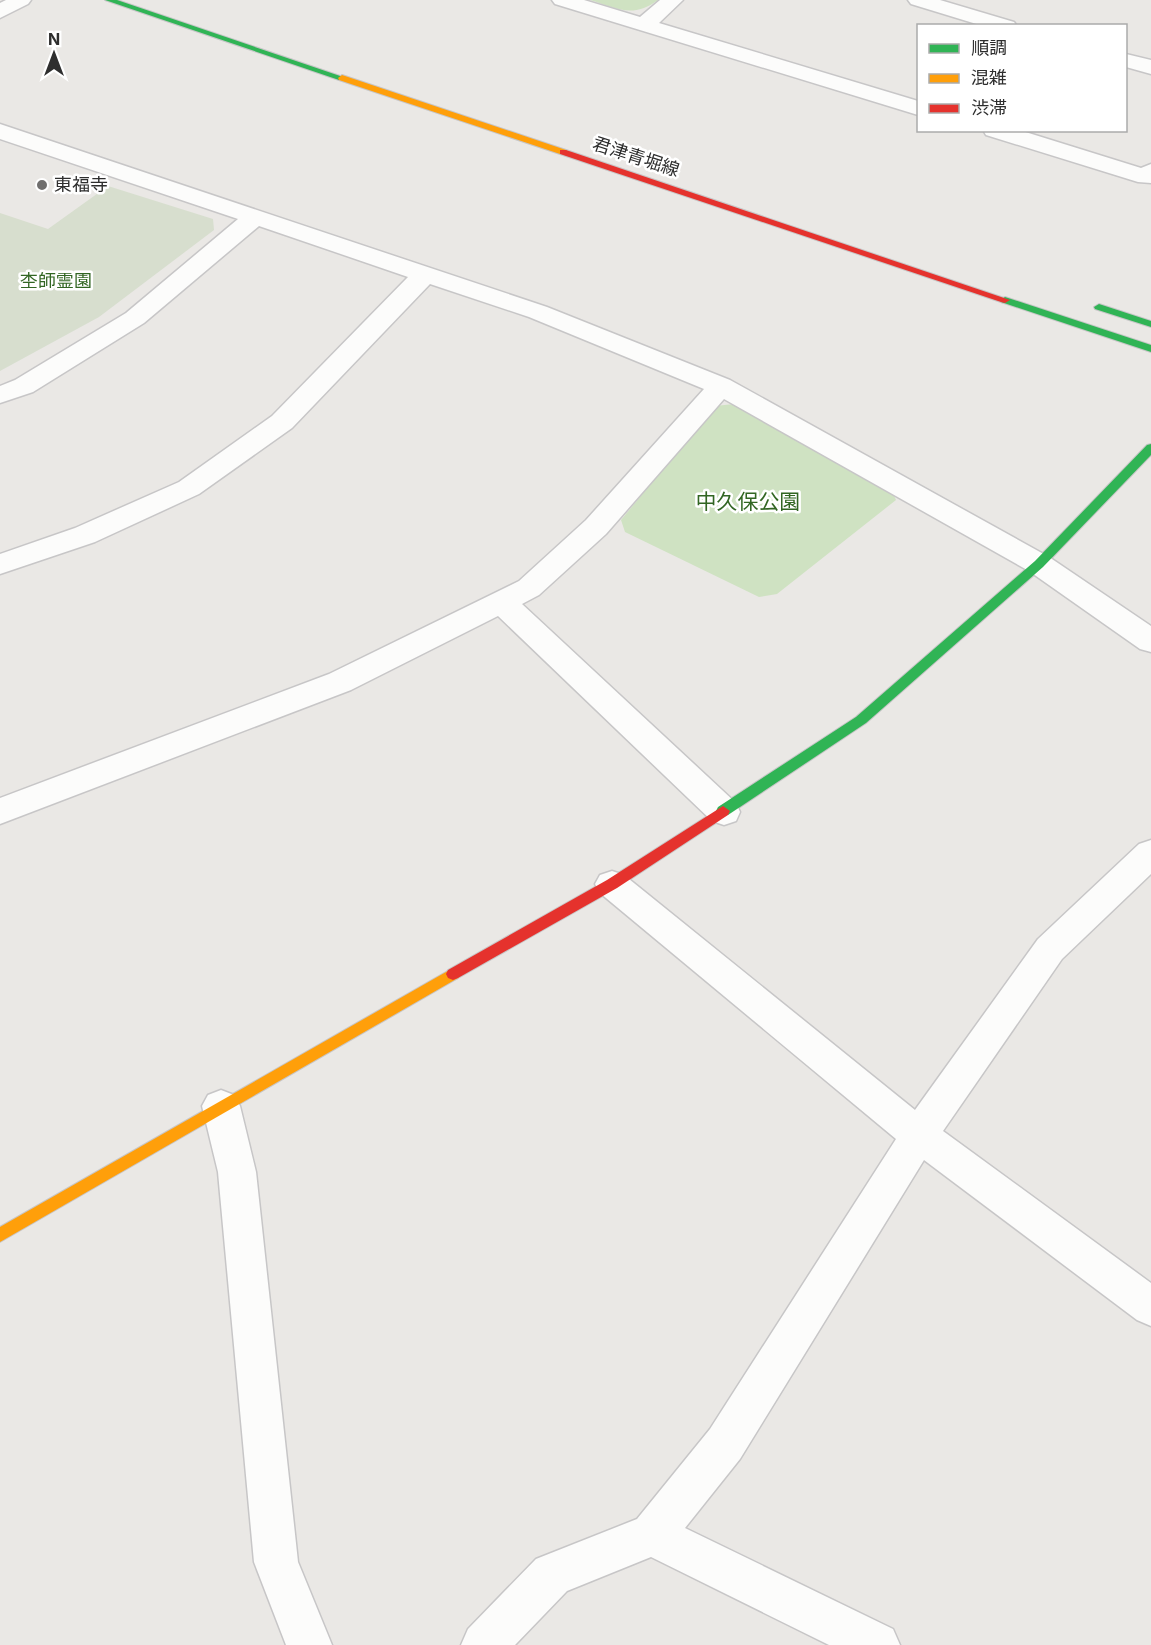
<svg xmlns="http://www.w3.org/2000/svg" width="1151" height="1645" font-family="Inter,'Noto Sans JP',sans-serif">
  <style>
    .green { fill: #cfe2c2 }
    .cemetery { fill: #d7dece }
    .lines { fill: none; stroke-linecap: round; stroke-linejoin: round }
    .street-casing { stroke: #c7c6c7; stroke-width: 3 }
    .fast-casing { stroke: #c7c6c7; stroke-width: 2 }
    .slow-casing { stroke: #c7c6c7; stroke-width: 2 }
    .jam-casing { stroke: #c7c6c7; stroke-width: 2 }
    .street { fill: #fcfcfb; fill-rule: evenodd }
    .fast { fill: #30b455; fill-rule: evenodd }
    .slow { fill: #ff9f0a; fill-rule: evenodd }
    .jam { fill: #e5322d; fill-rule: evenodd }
    .poi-dot { fill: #706f6e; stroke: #fff; stroke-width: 2 }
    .labels { text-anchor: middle; stroke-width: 5; stroke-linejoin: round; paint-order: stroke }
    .far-street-label { font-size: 18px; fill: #2e2e2e; stroke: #fff }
    .far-poi-label { font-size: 18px; fill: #2e2e2e; stroke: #fff; text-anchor: start }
    .far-park-label { font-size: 18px; fill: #326623; stroke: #fff }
    .park-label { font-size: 21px; fill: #326623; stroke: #fff }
  </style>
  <rect width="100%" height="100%" fill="#eae8e5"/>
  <g class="green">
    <path d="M590 0H658C632 19 617 8 590 0Z"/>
    <polygon points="734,404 891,489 896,500 777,594 759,597 625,532 621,520 715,406"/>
  </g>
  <polygon class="cemetery" points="108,186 213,219 214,230 99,317 0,371 0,213 48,229"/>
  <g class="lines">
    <defs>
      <g id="street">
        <polygon points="6,0 31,0 28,4 0,18 0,3"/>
        <polygon points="552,0 584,0 640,17 660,0 683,0 659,23 918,101 918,115 555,4"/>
        <polygon points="908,0 940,0 1014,22 1017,26 983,26 911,4"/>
        <polygon points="1126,54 1151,60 1151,74 1126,67"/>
        <polygon points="0,124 547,307 730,380 1049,557 1151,626 1151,652 1140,649 1029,571 724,399 606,534 539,595 522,604 736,803 740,812 736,821 724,825 712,821 498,616 351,690 0,824 0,798 329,674 519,581 586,520 704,389 529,317 430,284 292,428 199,494 95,542 0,574 0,554 75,528 179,482 272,416 408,277 259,226 144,323 33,392 0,403 0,386 15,380 126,313 238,219 0,139"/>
        <polygon points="983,130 1019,130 1141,168 1151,164 1151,183 1138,182 986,135"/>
        <polygon points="1151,840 1151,874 1062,959 943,1131 1151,1283 1151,1326 1137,1320 924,1160 740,1459 685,1528 893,1629 900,1645 829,1645 651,1557 567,1591 515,1645 461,1645 468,1629 536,1559 637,1519 710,1429 896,1139 600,893 595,884 600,875 612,871 624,875 915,1110 1038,939 1139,844"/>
        <polygon points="221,1090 234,1095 240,1106 256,1172 298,1562 332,1645 286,1645 254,1562 218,1172 202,1106 208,1095"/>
      </g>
      <g id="fast">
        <polygon points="105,0 117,0 346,78 339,80"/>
        <polygon points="1005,297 1151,345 1151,352 1001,302 1000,300"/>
        <polygon points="1099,304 1151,321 1151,327 1095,309 1094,307"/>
        <polygon points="1151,444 1151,455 1043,567 866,723 728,815 718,815 716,811 718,807 856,717 1035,561 1147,445"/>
      </g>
      <g id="slow">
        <polygon points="342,75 566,150 568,152 560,154 339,80 338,78"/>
        <polygon points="453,968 458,970 460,974 458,978 0,1242 0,1227"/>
      </g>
      <g id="jam">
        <polygon points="560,150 566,150 1010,300 1005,303 1001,302 560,154"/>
        <polygon points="723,806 730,811 728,815 617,888 458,978 453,980 448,978 446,974 448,970 607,880"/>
      </g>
    </defs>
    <use href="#street" class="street-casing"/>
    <use href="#fast" class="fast-casing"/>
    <use href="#slow" class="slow-casing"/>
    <use href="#jam" class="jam-casing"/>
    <use href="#street" class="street"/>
    <use href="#fast" class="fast"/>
    <use href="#slow" class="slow"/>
    <use href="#jam" class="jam"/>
  </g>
  <circle class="poi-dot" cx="42" cy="185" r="6"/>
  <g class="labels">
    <g class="far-street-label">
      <text transform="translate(636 157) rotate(18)" y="6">君津青堀線</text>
    </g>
    <g class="far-poi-label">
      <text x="54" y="191">東福寺</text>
    </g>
    <g class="far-park-label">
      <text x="56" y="287">杢師霊園</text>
    </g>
    <g class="park-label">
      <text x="748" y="509">中久保公園</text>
    </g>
  </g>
  <rect x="917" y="24" width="210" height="108" fill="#ffffff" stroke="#ababab" stroke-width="1.5"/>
  <rect x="929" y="44" width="30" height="9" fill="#30b455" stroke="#ababab" stroke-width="1.5"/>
  <text x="971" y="54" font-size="18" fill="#2e2e2e">順調</text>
  <rect x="929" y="74" width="30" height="9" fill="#ff9f0a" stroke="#ababab" stroke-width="1.5"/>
  <text x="971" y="84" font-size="18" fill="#2e2e2e">混雑</text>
  <rect x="929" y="104" width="30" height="9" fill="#e5322d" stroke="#ababab" stroke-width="1.5"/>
  <text x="971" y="114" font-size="18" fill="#2e2e2e">渋滞</text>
  <g transform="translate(54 54)" stroke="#ffffff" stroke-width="4.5" paint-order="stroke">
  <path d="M0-4.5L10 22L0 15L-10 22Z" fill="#2e2e2e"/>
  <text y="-9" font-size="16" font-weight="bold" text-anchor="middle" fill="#2e2e2e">N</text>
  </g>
</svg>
